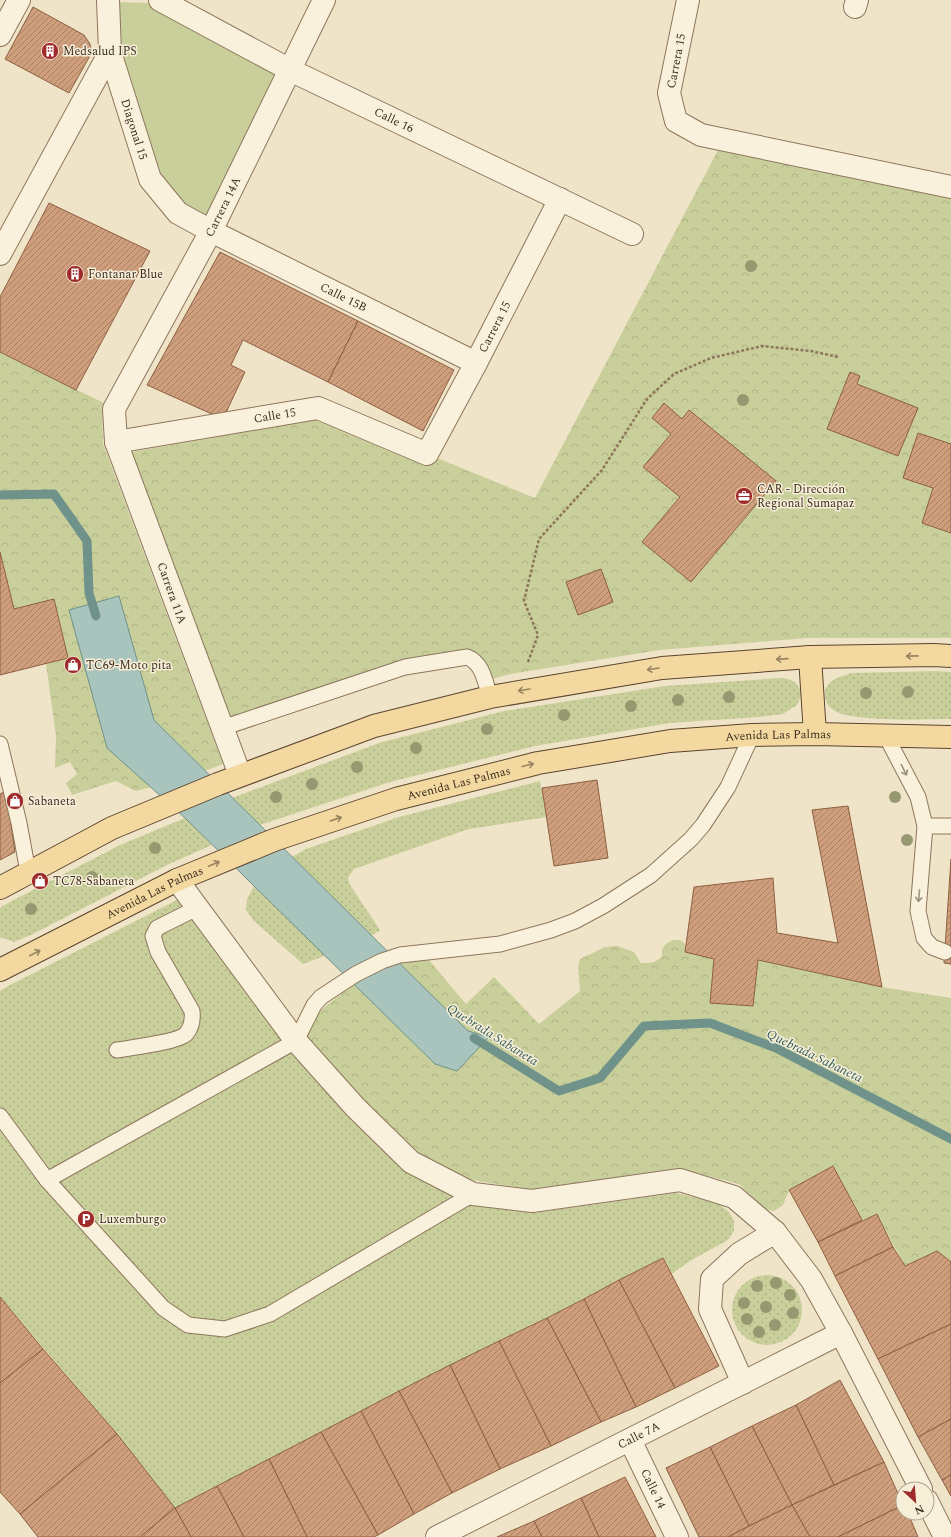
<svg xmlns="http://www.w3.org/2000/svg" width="951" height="1537" font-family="Spectral,serif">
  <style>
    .grass { fill: url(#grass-dots) }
    .forest { fill: url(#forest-crowns) }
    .park { fill: #c9cf9b }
    .water { fill: #a9c4bc; stroke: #6f938a }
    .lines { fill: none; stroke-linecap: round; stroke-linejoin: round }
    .stream { stroke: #6f938a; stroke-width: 9 }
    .building { fill: url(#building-hatch); stroke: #8d5f41 }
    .lane-casing { stroke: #8d765c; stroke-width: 17 }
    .street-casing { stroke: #8d765c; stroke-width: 24 }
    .primary-casing { stroke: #5b4430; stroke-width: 24 }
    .path { stroke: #8d765c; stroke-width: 2.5; stroke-dasharray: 3 2; stroke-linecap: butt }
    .lane { stroke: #faf1dc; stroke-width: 15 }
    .street { stroke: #faf1dc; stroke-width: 22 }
    .primary { stroke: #f3d9a0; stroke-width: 22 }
    .tree { fill: #96986f }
    .oneway { stroke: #988460 }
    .oneway2 { stroke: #9c907e }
    .labels { text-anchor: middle; stroke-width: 3; stroke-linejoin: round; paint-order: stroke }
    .poi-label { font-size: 12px; fill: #3d2e20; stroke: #f7eed8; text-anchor: start }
    .street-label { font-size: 12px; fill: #3d2e20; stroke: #f7eed8 }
    .water-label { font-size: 13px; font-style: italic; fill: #2f5d5a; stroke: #f7eed8 }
  </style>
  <defs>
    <pattern id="grass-dots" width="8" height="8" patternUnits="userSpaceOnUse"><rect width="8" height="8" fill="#c9cf9b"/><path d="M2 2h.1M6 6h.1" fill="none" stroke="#aeb285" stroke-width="1.8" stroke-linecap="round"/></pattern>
    <pattern id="forest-crowns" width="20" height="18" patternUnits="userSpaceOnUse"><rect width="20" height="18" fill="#c9cf9b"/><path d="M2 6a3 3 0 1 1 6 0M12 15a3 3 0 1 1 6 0" fill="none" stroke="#aeb285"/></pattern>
    <pattern id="building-hatch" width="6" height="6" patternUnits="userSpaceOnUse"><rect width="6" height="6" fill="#cf9f7d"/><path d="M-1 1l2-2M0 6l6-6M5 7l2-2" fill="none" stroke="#a98266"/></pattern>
  </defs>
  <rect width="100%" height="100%" fill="#f0e4c8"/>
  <g class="grass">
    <path d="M937 671 951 672V719C927 719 848 723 832 709 828 706 826 702 825 696 823 681 841 676 852 673Z"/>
    <polygon points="781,678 789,679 796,683 800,689 801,696 797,705 783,714 759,717 670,723 535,746 390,782 260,825 232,798 379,743 504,711 665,686"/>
    <polygon points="540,781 547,817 469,829 354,869 348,878 350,885 380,930 362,942 303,964 253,920 246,910 247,899 254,886 276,866 306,849 399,817"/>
    <polygon points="185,818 212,845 167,865 33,934 14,942 0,937 0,908 4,905 120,845"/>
    <polygon points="177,900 292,1053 402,1169 470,1205 532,1213 677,1193 719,1204 729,1212 734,1221 734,1231 728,1240 688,1262 672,1274 663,1258 547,1318 450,1365 175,1508 117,1434 0,1297 0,991 10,985"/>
    <circle cx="767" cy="1310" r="35"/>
  </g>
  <g class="forest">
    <path d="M718 150 951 199V638H807L660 650 510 674 492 679 489 670 478 653 469 650 458 651 403 660 231 718 132 452 315 420 420 464C427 467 432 464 437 458L535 498Z"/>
    <polygon points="0,352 104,403 102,407 103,444 223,764 184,779 136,791 116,781 72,795 66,783 77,774 70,762 55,768 56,736 46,664 68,658 54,600 14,609 0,552"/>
    <path d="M673 940H680L685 944V952L714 959 710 1003 753 1006 758 960 882 987 951 998V1262L936 1251 905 1266 877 1214 862 1220 833 1166 789 1190 783 1205 774 1211 765 1209 739 1184 678 1168 534 1190 472 1180 419 1155 360 1098 303 1037 314 1017 328 1004 360 980 406 961 429 960 466 1004 494 977 539 1024 580 991 578 967 580 959 605 947 617 946 634 952 641 963C650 963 656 963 662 956 661 947 665 944 673 940Z"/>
  </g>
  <polygon class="park" points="116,2 149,3 281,73 209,221 184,209 156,172 122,59"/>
  <polygon class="water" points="119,596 154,720 468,1031 489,1037 457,1071 435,1064 185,818 107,748 69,610"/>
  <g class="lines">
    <g class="stream">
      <polyline points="0,495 54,494 87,541 89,593 96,616"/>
      <polyline points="474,1038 559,1091 600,1078 644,1026 710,1023 776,1048 951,1139"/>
    </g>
  </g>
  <g class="building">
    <polygon points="33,7 84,35 90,44 91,54 69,93 5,59"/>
    <polygon points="49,203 150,251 76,390 0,352 0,297"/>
    <polygon points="220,252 358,321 328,382 243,340 231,365 245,372 223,419 147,385"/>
    <polygon points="358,321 454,370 423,431 328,382"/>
    <polygon points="850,372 860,376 857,384 918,408 898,456 827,429"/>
    <polygon points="664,403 682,419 689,410 776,481 691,582 642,542 680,497 643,467 671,434 652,418"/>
    <polygon points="918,433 951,444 951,533 922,523 933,488 903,478"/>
    <polygon points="0,552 14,609 54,599 68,658 0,675"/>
    <polygon points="601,569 613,602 578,615 566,582"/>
    <polygon points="597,780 608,858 554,866 542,788"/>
    <polygon points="6,791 15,852 0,860 0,794"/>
    <polygon points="848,806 882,987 758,960 753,1006 710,1003 714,959 685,952 694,887 773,878 777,933 838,943 812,810"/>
    <polygon points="951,859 951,964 944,963"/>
    <polygon points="833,1166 862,1220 818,1242 789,1190"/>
    <polygon points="877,1214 893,1247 835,1276 818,1242"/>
    <polygon points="893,1247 905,1266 937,1251 951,1262 951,1324 878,1359 835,1276"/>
    <polygon points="663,1258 719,1366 675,1388 619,1280"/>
    <polygon points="619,1280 675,1388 636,1407 584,1299"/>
    <polygon points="0,1297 43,1349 0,1383"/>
    <polygon points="584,1299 636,1407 601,1422 547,1318"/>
    <polygon points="547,1318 601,1422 551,1446 499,1341"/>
    <polygon points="951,1324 951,1419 918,1437 878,1359"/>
    <polygon points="499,1341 551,1446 500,1469 450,1365"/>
    <polygon points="43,1349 117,1434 20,1514 0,1492 0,1383"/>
    <polygon points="450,1365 500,1469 452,1493 399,1391"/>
    <polygon points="840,1380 884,1462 834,1485 796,1405"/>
    <polygon points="399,1391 452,1493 414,1514 361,1411"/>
    <polygon points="796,1405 834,1485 792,1505 752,1426"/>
    <polygon points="361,1411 414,1514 378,1535 321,1432"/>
    <polygon points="951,1419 951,1475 942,1480 918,1437"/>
    <polygon points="752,1426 792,1505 749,1526 710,1447"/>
    <polygon points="321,1432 378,1535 374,1537 307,1537 269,1459"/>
    <polygon points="117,1434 175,1508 140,1537 38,1537 20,1514"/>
    <polygon points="710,1447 749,1526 728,1537 699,1537 666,1468"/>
    <polygon points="269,1459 307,1537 244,1537 217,1486"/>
    <polygon points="884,1462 903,1505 838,1537 810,1537 792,1505"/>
    <polygon points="951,1475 951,1496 942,1480"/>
    <polygon points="625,1477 656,1537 599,1537 581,1498"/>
    <polygon points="217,1486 244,1537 191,1537 175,1508"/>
    <polygon points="581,1498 599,1537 542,1537 534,1521"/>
    <polygon points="792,1505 810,1537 728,1537 749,1526"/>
    <polygon points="903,1505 903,1513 908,1513 918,1537 838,1537"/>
    <polygon points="175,1508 191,1537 140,1537"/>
    <polygon points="534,1521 542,1537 497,1537"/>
  </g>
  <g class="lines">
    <defs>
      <g id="lane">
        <path d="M222 728 405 667 467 657C483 663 485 682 490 697"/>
        <polyline points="886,736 918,797 925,826 918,911 924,938 932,947 945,952"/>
        <polyline points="0,744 19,823 28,872"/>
        <polyline points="925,826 951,826"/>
        <path d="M117 1050C129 1048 178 1042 186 1034 192 1027 193 1020 192 1011L158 952 153 936 157 928 197 908"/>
        <polyline points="0,1116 47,1180 163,1308 188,1325 225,1329 270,1314 473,1194"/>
        <polyline points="47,1180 296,1041 314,1005 321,997 356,974 382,961 400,955 500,944 551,930 575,921 603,906 651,875 691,839 703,825 728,787 752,735"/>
      </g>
      <g id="street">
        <path id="s1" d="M108 0 110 52 150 179 178 213 211 231 476 363"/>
        <path id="s2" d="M160 0 290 70 632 234"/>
        <polyline points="688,0 669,93 676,121 701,135 951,187"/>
        <polyline points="855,7 857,0"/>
        <polyline points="0,35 19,0"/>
        <polyline points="0,254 110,52"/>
        <path id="s3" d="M116 442 318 408 427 454 476 363 560 199"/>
        <path id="s4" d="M240 775 116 442 114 409 211 231 324 0"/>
        <polyline points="177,880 296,1041 355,1107 411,1162 473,1194 532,1201 680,1180 734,1197 775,1232 811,1279 841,1333 921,1489"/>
        <polyline points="743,1383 710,1309 712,1279 739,1254 775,1232"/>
        <path id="s5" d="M630 1440 677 1537"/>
        <polyline points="927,1501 945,1537"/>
        <path id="s6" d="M437 1537 841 1333"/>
      </g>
      <g id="primary">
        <polyline points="810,657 815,734"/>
        <polyline points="0,888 112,828 218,784 374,726 490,697 662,668 810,657 934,655 951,656"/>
        <path id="s7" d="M0 970 177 880 274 840 396 799 538 763 670 741 752 735 815 734 951 737"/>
      </g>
    </defs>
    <use href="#lane" class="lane-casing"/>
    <use href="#street" class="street-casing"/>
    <use href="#primary" class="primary-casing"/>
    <polyline class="path" points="528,662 538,635 524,601 539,539 602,470 647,399 674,374 711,358 762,346 811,351 838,357"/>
    <use href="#lane" class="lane"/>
    <use href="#street" class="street"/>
    <use href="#primary" class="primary"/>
  </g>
  <g class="tree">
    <circle cx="751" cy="266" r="6"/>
    <circle cx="743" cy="400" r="6"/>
    <circle cx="908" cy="692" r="6"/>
    <circle cx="866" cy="693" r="6"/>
    <circle cx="729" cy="697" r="6"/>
    <circle cx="678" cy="700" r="6"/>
    <circle cx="631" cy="706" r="6"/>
    <circle cx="564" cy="715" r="6"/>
    <circle cx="487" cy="729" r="6"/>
    <circle cx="416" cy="748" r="6"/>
    <circle cx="357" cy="767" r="6"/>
    <circle cx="312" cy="784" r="6"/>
    <circle cx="276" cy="797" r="6"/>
    <circle cx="895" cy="797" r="6"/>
    <circle cx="907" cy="840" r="6"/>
    <circle cx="155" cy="848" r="6"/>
    <circle cx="92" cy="877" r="6"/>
    <circle cx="31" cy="909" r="6"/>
    <circle cx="776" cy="1283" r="6"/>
    <circle cx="757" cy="1286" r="6"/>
    <circle cx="790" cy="1295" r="6"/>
    <circle cx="744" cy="1303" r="6"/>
    <circle cx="766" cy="1307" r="6"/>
    <circle cx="793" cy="1313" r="6"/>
    <circle cx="747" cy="1319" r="6"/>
    <circle cx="775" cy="1325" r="6"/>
    <circle cx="759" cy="1332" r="6"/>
  </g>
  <defs><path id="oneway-shaft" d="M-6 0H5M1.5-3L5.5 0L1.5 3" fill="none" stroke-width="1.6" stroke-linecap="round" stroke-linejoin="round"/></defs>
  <g class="oneway">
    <use href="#oneway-shaft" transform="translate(912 656) rotate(179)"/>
    <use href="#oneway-shaft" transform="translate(782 659) rotate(176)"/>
    <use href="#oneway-shaft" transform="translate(653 669) rotate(171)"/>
    <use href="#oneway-shaft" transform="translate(524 690) rotate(171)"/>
    <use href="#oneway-shaft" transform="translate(528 765) rotate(-14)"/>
    <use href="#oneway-shaft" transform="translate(336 819) rotate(-19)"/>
    <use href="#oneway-shaft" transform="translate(214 864) rotate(-23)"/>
    <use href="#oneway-shaft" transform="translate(35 953) rotate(-27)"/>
  </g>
  <g class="oneway2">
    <use href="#oneway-shaft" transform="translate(904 770) rotate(63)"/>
    <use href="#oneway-shaft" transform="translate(919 896) rotate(95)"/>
  </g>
  <defs>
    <symbol id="building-disc" viewBox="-11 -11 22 22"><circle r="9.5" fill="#9e2a2b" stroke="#f7eed8"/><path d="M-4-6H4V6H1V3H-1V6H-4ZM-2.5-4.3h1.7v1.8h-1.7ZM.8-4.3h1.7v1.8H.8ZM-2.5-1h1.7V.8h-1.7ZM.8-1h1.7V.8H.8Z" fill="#fff"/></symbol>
    <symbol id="office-disc" viewBox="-11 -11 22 22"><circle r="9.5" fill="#9e2a2b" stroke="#f7eed8"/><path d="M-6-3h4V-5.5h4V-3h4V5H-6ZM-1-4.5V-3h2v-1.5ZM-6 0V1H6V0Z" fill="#fff"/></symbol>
    <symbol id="shop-disc" viewBox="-11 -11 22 22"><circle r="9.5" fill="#9e2a2b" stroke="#f7eed8"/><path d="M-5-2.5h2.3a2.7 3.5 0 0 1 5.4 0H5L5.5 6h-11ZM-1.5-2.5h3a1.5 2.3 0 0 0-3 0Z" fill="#fff"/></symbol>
    <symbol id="parking-disc" viewBox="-11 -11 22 22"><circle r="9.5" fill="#9e2a2b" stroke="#f7eed8"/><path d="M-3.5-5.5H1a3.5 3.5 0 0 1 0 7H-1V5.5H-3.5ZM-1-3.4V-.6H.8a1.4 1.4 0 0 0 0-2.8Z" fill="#fff"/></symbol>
  </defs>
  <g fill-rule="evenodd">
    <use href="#building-disc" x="40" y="41" width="20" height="20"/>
    <use href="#building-disc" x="65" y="264" width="20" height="20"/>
    <use href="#office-disc" x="734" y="486" width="20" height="20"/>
    <use href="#shop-disc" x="63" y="655" width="20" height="20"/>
    <use href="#shop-disc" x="5" y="791" width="20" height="20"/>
    <use href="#shop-disc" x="30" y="871" width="20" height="20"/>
    <use href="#parking-disc" x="76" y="1209" width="20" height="20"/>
  </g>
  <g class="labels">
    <g class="poi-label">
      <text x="63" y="55">Medsalud IPS</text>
      <text x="88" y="278">Fontanar Blue</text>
      <text x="757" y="493">CAR - Dirección<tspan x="757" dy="14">Regional Sumapaz</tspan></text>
      <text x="86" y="669">TC69-Moto pita</text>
      <text x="28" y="805">Sabaneta</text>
      <text x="53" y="885">TC78-Sabaneta</text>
      <text x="99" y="1223">Luxemburgo</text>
    </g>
    <g class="street-label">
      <text transform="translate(676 61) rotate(-79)" y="4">Carrera 15</text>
      <text dy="4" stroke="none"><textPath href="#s2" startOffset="263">Calle 16</textPath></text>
      <text dy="4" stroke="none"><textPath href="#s1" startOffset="133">Diagonal 15</textPath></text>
      <text dy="4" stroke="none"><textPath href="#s4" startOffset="618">Carrera 14A</textPath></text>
      <text dy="4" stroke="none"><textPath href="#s1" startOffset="415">Calle 15B</textPath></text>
      <text dy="4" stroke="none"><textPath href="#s3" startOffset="467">Carrera 15</textPath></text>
      <text dy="4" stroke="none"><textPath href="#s3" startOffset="161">Calle 15</textPath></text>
      <text transform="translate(172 593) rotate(70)" y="4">Carrera 11A</text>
      <text dy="4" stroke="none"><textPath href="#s7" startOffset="821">Avenida Las Palmas</textPath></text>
      <text dy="4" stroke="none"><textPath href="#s7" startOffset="497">Avenida Las Palmas</textPath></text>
      <text dy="4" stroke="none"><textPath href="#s7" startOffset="173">Avenida Las Palmas</textPath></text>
      <text dy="4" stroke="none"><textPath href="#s6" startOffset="226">Calle 7A</textPath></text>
      <text dy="4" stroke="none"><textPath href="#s5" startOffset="54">Calle 14</textPath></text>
    </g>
    <g class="water-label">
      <text transform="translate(493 1034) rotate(32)" y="5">Quebrada Sabaneta</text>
      <text transform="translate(815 1055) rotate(26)" y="5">Quebrada Sabaneta</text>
    </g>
  </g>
  <g transform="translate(915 1501) rotate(154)"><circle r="19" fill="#f7eed8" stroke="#ada18e"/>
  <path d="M0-3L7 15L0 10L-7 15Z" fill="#9e2a2b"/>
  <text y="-6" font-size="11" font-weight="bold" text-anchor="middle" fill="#3d2e20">N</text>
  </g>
</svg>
